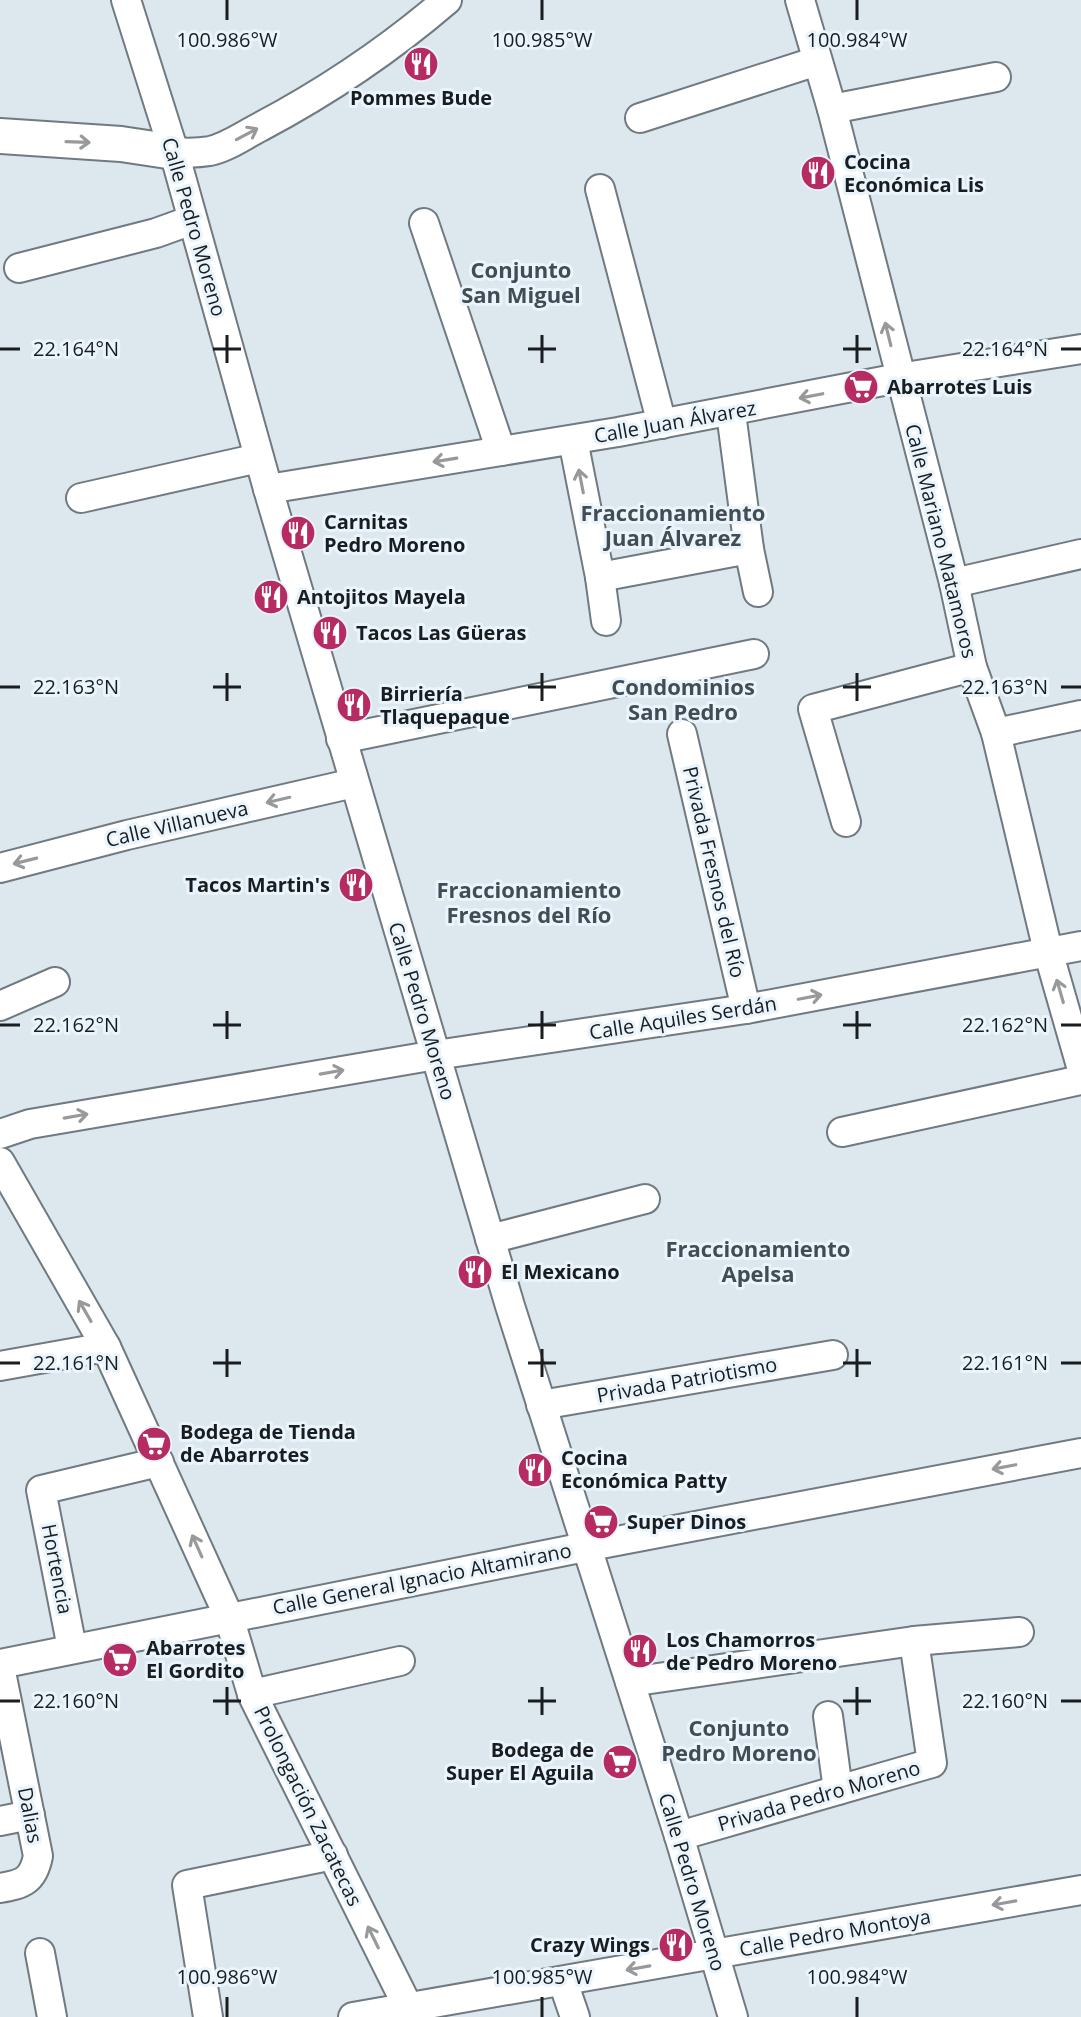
<svg xmlns="http://www.w3.org/2000/svg" width="1081" height="2017" font-family="'Open Sans',sans-serif">
  <style>
    .lines { fill: none; stroke-linecap: round; stroke-linejoin: round }
    .minor-casing { stroke: #707a81; stroke-width: 32 }
    .major-casing { stroke: #707a81; stroke-width: 38 }
    .minor { stroke: #fff; stroke-width: 28 }
    .major { stroke: #fff; stroke-width: 34 }
    .oneway { stroke: #98999a }
    .ticks { fill: none; stroke: #191d1f; stroke-width: 3 }
    .labels { text-anchor: middle; stroke-width: 6; stroke-linejoin: round; paint-order: stroke }
    .poi-label { font-size: 20px; font-weight: bold; fill: #191d1f; stroke: #e9f4fc; text-anchor: start }
    .street-label { font-size: 20px; fill: #191d1f; stroke: #e9f4fc }
    .neighbourhood-label { font-size: 22px; font-weight: bold; fill: #434c52; stroke: #e9f4fc }
    .ticks-label { font-size: 20px; text-anchor: middle; fill: #191d1f; stroke: #e9f4fc; stroke-width: 6; stroke-linejoin: round; paint-order: stroke }
  </style>
  <rect width="100%" height="100%" fill="#dce7ee"/>
  <g class="lines">
    <defs>
      <g id="minor">
        <polyline points="126,0 174,152 268,489 510,1306 679,1836 733,2017"/>
        <polyline points="800,0 832,109 954,583 972,667 996,733 1048,951 1081,1066"/>
        <polyline points="832,109 996,77"/>
        <polyline points="640,118 817,61"/>
        <path d="M174 152C186 153 198 153 210 151 228 147 244 135 260 127 326 92 390 49 447 0"/>
        <polyline points="600,189 662,424"/>
        <polyline points="424,223 501,451"/>
        <polyline points="19,268 156,233 192,220"/>
        <polyline points="731,413 749,549 758,592"/>
        <polyline points="573,440 600,577 606,621"/>
        <polyline points="268,489 618,432 899,378 1081,349"/>
        <polyline points="81,498 259,458"/>
        <polyline points="600,577 749,549"/>
        <polyline points="954,583 1081,554"/>
        <polyline points="996,733 1081,715"/>
        <polyline points="682,734 746,1009"/>
        <polyline points="341,739 754,654"/>
        <polyline points="846,822 813,709 972,667"/>
        <polyline points="0,868 127,835 354,783"/>
        <polyline points="0,1006 55,982"/>
        <polyline points="842,1132 1081,1080"/>
        <polyline points="0,1134 30,1124 436,1055 746,1009 1081,946"/>
        <polyline points="0,1162 106,1347 229,1617 252,1694 413,2017"/>
        <polyline points="490,1239 645,1199"/>
        <polyline points="0,1366 106,1347"/>
        <polyline points="541,1405 833,1355"/>
        <polyline points="72,1648 41,1490 159,1462"/>
        <polyline points="0,1664 585,1547 1081,1453"/>
        <path d="M0 1667 38 1856C33 1881 23 1884 0 1888"/>
        <polyline points="630,1682 914,1641 1019,1632"/>
        <polyline points="252,1694 400,1661"/>
        <polyline points="828,1716 838,1790"/>
        <polyline points="0,1821 30,1815"/>
        <polyline points="679,1836 932,1763 914,1641"/>
        <polyline points="40,1953 52,2017"/>
        <polyline points="563,1982 575,2017"/>
        <polyline points="208,2017 187,1885 333,1855"/>
        <polyline points="353,2017 1081,1890"/>
      </g>
      <polyline id="major" points="0,136 121,144 174,152"/>
    </defs>
    <use href="#minor" class="minor-casing"/>
    <use href="#major" class="major-casing"/>
    <use href="#minor" class="minor"/>
    <use href="#major" class="major"/>
  </g>
  <defs><path id="oneway-shaft" d="M-6 0H5M1.5-3L5.5 0L1.5 3" fill="none" stroke-width="1.6" stroke-linecap="round" stroke-linejoin="round" transform="scale(2)"/></defs>
  <g class="oneway">
    <use href="#oneway-shaft" transform="translate(247 134) rotate(-28)"/>
    <use href="#oneway-shaft" transform="translate(78 142) rotate(2)"/>
    <use href="#oneway-shaft" transform="translate(888 334) rotate(-104)"/>
    <use href="#oneway-shaft" transform="translate(811 396) rotate(169)"/>
    <use href="#oneway-shaft" transform="translate(445 460) rotate(171)"/>
    <use href="#oneway-shaft" transform="translate(581 481) rotate(-101)"/>
    <use href="#oneway-shaft" transform="translate(278 800) rotate(167)"/>
    <use href="#oneway-shaft" transform="translate(25 861) rotate(166)"/>
    <use href="#oneway-shaft" transform="translate(1060 991) rotate(-106)"/>
    <use href="#oneway-shaft" transform="translate(810 997) rotate(-11)"/>
    <use href="#oneway-shaft" transform="translate(332 1072) rotate(-10)"/>
    <use href="#oneway-shaft" transform="translate(76 1116) rotate(-10)"/>
    <use href="#oneway-shaft" transform="translate(85 1311) rotate(-120)"/>
    <use href="#oneway-shaft" transform="translate(1004 1467) rotate(169)"/>
    <use href="#oneway-shaft" transform="translate(197 1546) rotate(-114)"/>
    <use href="#oneway-shaft" transform="translate(1004 1903) rotate(170)"/>
    <use href="#oneway-shaft" transform="translate(373 1937) rotate(-116)"/>
    <use href="#oneway-shaft" transform="translate(638 1968) rotate(170)"/>
  </g>
  <path class="ticks" d="M227 0V20M542 0V20M857 0V20M227 335V363M542 335V363M857 335V363M0 349H20M213 349H241M528 349H556M843 349H871M1061 349H1081M227 673V701M542 673V701M857 673V701M0 687H20M213 687H241M528 687H556M843 687H871M1061 687H1081M227 1011V1039M542 1011V1039M857 1011V1039M0 1025H20M213 1025H241M528 1025H556M843 1025H871M1061 1025H1081M227 1349V1377M542 1349V1377M857 1349V1377M0 1363H20M213 1363H241M528 1363H556M843 1363H871M1061 1363H1081M227 1687V1715M542 1687V1715M857 1687V1715M0 1701H20M213 1701H241M528 1701H556M843 1701H871M1061 1701H1081M227 1997V2017M542 1997V2017M857 1997V2017"/>
  <defs>
    <symbol id="restaurant-disc" viewBox="-11 -11 22 22"><circle r="9.5" fill="#b72b63" stroke="#e9f4fc"/><path d="M-5-6h1v4h1v-4h1v4h1v-4h1v5L-1.5 .5V6h-2V.5L-5-1ZM5-6V6H3V1.5H1.5Q1.5-4 5-6Z" fill="#fff"/></symbol>
    <symbol id="supermarket-disc" viewBox="-11 -11 22 22"><circle r="9.5" fill="#b72b63" stroke="#e9f4fc"/><path d="M-6-5.5h2.5l.6 2H6L4.5 2H-2.5L-4.4-4H-6ZM-1.5 3.2a1.3 1.3 0 1 0 .1 0ZM3 3.2a1.3 1.3 0 1 0 .1 0Z" fill="#fff"/></symbol>
  </defs>
  <g fill-rule="evenodd">
    <use href="#restaurant-disc" x="401" y="44" width="40" height="40"/>
    <use href="#restaurant-disc" x="798" y="153" width="40" height="40"/>
    <use href="#supermarket-disc" x="841" y="367" width="40" height="40"/>
    <use href="#restaurant-disc" x="278" y="513" width="40" height="40"/>
    <use href="#restaurant-disc" x="251" y="577" width="40" height="40"/>
    <use href="#restaurant-disc" x="310" y="613" width="40" height="40"/>
    <use href="#restaurant-disc" x="334" y="685" width="40" height="40"/>
    <use href="#restaurant-disc" x="336" y="865" width="40" height="40"/>
    <use href="#restaurant-disc" x="455" y="1252" width="40" height="40"/>
    <use href="#supermarket-disc" x="134" y="1424" width="40" height="40"/>
    <use href="#restaurant-disc" x="515" y="1450" width="40" height="40"/>
    <use href="#supermarket-disc" x="581" y="1502" width="40" height="40"/>
    <use href="#restaurant-disc" x="620" y="1631" width="40" height="40"/>
    <use href="#supermarket-disc" x="100" y="1640" width="40" height="40"/>
    <use href="#supermarket-disc" x="600" y="1742" width="40" height="40"/>
    <use href="#restaurant-disc" x="656" y="1925" width="40" height="40"/>
  </g>
  <g class="labels">
    <g class="poi-label">
      <text x="421" y="105" text-anchor="middle">Pommes Bude</text>
      <text x="844" y="169">Cocina<tspan x="844" dy="23">Económica Lis</tspan></text>
      <text x="887" y="394">Abarrotes Luis</text>
      <text x="324" y="529">Carnitas<tspan x="324" dy="23">Pedro Moreno</tspan></text>
      <text x="297" y="604">Antojitos Mayela</text>
      <text x="356" y="640">Tacos Las Güeras</text>
      <text x="380" y="701">Birriería<tspan x="380" dy="23">Tlaquepaque</tspan></text>
      <text x="330" y="892" text-anchor="end">Tacos Martin's</text>
      <text x="501" y="1279">El Mexicano</text>
      <text x="180" y="1439">Bodega de Tienda<tspan x="180" dy="23">de Abarrotes</tspan></text>
      <text x="561" y="1465">Cocina<tspan x="561" dy="23">Económica Patty</tspan></text>
      <text x="627" y="1529">Super Dinos</text>
      <text x="666" y="1647">Los Chamorros<tspan x="666" dy="23">de Pedro Moreno</tspan></text>
      <text x="146" y="1655">Abarrotes<tspan x="146" dy="23">El Gordito</tspan></text>
      <text x="594" y="1757" text-anchor="end">Bodega de<tspan x="594" dy="23">Super El Aguila</tspan></text>
      <text x="650" y="1952" text-anchor="end">Crazy Wings</text>
    </g>
    <g class="street-label">
      <text transform="translate(194 227) rotate(74)" y="7">Calle Pedro Moreno</text>
      <text transform="translate(675 422) rotate(-10)" y="7">Calle Juan Álvarez</text>
      <text transform="translate(941 541) rotate(76)" y="7">Calle Mariano Matamoros</text>
      <text transform="translate(177 824) rotate(-13)" y="7">Calle Villanueva</text>
      <text transform="translate(714 872) rotate(77)" y="7">Privada Fresnos del Río</text>
      <text transform="translate(422 1011) rotate(73)" y="7">Calle Pedro Moreno</text>
      <text transform="translate(683 1018) rotate(-9)" y="7">Calle Aquiles Serdán</text>
      <text transform="translate(687 1380) rotate(-10)" y="7">Privada Patriotismo</text>
      <text transform="translate(57 1569) rotate(79)" y="7">Hortencia</text>
      <text transform="translate(422 1579) rotate(-11)" y="7">Calle General Ignacio Altamirano</text>
      <text transform="translate(819 1796) rotate(-16)" y="7">Privada Pedro Moreno</text>
      <text transform="translate(308 1806) rotate(64)" y="7">Prolongación Zacatecas</text>
      <text transform="translate(30 1815) rotate(79)" y="7">Dalias</text>
      <text transform="translate(692 1882) rotate(73)" y="7">Calle Pedro Moreno</text>
      <text transform="translate(835 1933) rotate(-10)" y="7">Calle Pedro Montoya</text>
    </g>
    <g class="neighbourhood-label">
      <text x="521" y="278">Conjunto<tspan x="521" dy="25">San Miguel</tspan></text>
      <text x="673" y="521">Fraccionamiento<tspan x="673" dy="25">Juan Álvarez</tspan></text>
      <text x="683" y="695">Condominios<tspan x="683" dy="25">San Pedro</tspan></text>
      <text x="529" y="898">Fraccionamiento<tspan x="529" dy="25">Fresnos del Río</tspan></text>
      <text x="758" y="1257">Fraccionamiento<tspan x="758" dy="25">Apelsa</tspan></text>
      <text x="739" y="1736">Conjunto<tspan x="739" dy="25">Pedro Moreno</tspan></text>
    </g>
  </g>
  <g class="ticks-label">
    <text x="227" y="47">100.986°W</text>
    <text x="542" y="47">100.985°W</text>
    <text x="857" y="47">100.984°W</text>
    <text x="76" y="356">22.164°N</text>
    <text x="1005" y="356">22.164°N</text>
    <text x="76" y="694">22.163°N</text>
    <text x="1005" y="694">22.163°N</text>
    <text x="76" y="1032">22.162°N</text>
    <text x="1005" y="1032">22.162°N</text>
    <text x="76" y="1370">22.161°N</text>
    <text x="1005" y="1370">22.161°N</text>
    <text x="76" y="1708">22.160°N</text>
    <text x="1005" y="1708">22.160°N</text>
    <text x="227" y="1984">100.986°W</text>
    <text x="542" y="1984">100.985°W</text>
    <text x="857" y="1984">100.984°W</text>
  </g>
</svg>
